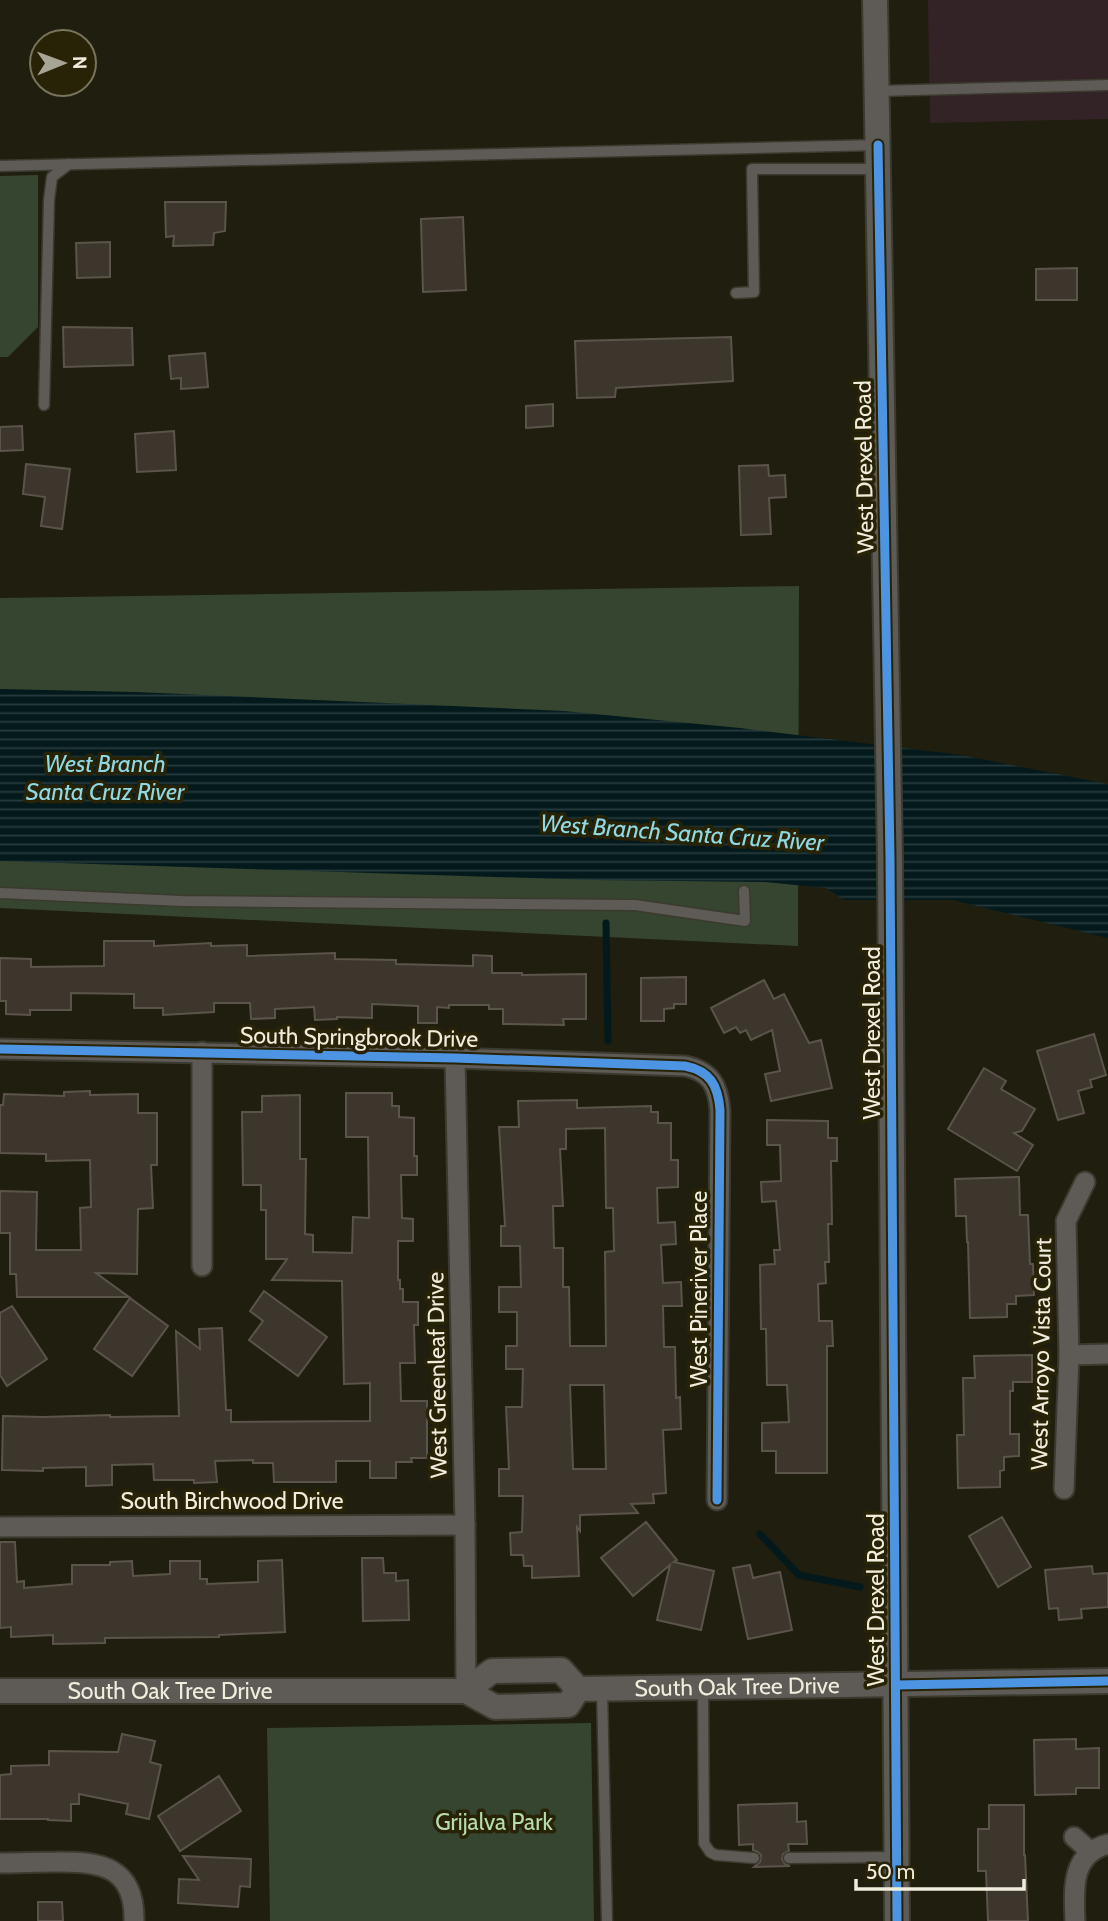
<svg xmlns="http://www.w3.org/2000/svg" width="1108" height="1921" font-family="Cabin,sans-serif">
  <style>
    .commercial { fill: #342326 }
    .green { fill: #35452f }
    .water { fill: url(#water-rules) }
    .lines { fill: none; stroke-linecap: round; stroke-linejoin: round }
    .stream { stroke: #03191c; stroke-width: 7 }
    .building { fill: #3c362c; stroke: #5b544a; stroke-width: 2; fill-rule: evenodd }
    .service-casing { stroke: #3b3a2e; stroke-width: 13 }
    .minor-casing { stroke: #3b3a2e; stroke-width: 23 }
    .tertiary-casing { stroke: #3b3a2e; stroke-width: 28 }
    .service { stroke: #5e5a56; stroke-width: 10 }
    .minor { stroke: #5e5a56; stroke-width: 19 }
    .tertiary { stroke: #5e5a56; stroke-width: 24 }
    .cycleway-casing { stroke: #282307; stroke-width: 13 }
    .cycleway { stroke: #4d94e3; stroke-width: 9 }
    .labels { text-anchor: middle; stroke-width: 7; stroke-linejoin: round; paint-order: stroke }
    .street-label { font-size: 23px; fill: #f0eddd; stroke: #282307 }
    .park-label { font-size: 23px; fill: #b6dbac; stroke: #282307 }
    .water-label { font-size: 24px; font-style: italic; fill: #8ed9e3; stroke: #282307 }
  </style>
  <defs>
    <pattern id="water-rules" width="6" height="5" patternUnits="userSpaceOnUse" patternTransform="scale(1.75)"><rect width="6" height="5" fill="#03191c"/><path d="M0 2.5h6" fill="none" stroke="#283b3d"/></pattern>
  </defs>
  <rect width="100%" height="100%" fill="#201e0f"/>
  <polygon class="commercial" points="928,0 1108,0 1108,119 930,123"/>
  <g class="green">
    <polygon points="38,175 38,327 8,357 0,357 0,176"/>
    <polygon points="799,586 798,946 0,908 0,598"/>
    <polygon points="591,1723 594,1921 270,1921 267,1728"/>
  </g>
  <polygon class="water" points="0,689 135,692 564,711 740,728 961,755 1108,784 1108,938 953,900 844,900 826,888 765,882 591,880 0,861"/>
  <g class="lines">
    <g class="stream">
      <polyline points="606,923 608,1041"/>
      <polyline points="760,1534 799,1575 860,1587"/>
    </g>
  </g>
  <g class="building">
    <polygon points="165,202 226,202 225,231 214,233 213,245 173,246 174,236 166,237"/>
    <polygon points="463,217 466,290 423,292 421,219"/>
    <polygon points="110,242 110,277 77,278 76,243"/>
    <polygon points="1077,268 1077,300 1036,300 1036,269"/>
    <polygon points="63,327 132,328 133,365 64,367"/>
    <polygon points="731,337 733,381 616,388 615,397 577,398 575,341"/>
    <polygon points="205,353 208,387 181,389 181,378 171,379 169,356"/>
    <polygon points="553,404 553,426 526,428 526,406"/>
    <polygon points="22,426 23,450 0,451 0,427"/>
    <polygon points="174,431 176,470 137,472 135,434"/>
    <polygon points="26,464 70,469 62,529 41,526 45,497 23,494"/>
    <polygon points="768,465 769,476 785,475 786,497 769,498 771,534 741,535 739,466"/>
    <polygon points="104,941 154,941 154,946 211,943 211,946 247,945 247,956 335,953 335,959 396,960 396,964 473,966 473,955 492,956 492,973 522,973 522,975 586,974 586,1019 563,1019 564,1025 503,1024 503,1009 489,1009 489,1005 449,1005 449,1008 437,1007 437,1023 418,1023 418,1006 372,1004 372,1018 337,1017 337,1019 315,1020 314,1007 275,1009 275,1018 251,1019 250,1003 214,1003 214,1012 163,1015 163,1008 134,1008 134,994 71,993 71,1010 30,1010 30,1015 6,1014 6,1001 0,1001 0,958 31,959 31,967 104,966"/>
    <polygon points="686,977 686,1004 674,1004 674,1008 664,1009 664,1021 641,1021 641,978"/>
    <polygon points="764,980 774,999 784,994 809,1043 821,1040 832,1088 771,1101 765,1074 780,1071 772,1030 751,1040 746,1030 740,1033 736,1027 724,1033 711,1008"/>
    <polygon points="1094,1034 1106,1075 1090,1080 1092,1087 1078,1091 1084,1113 1058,1120 1037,1051"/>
    <polygon points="984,1068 1006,1081 1001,1089 1035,1109 1022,1131 1014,1133 1033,1145 1017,1171 948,1129"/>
    <polygon points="90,1091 90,1095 138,1094 138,1113 157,1113 157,1165 151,1165 153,1208 138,1209 137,1274 96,1273 129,1297 17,1297 16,1274 10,1274 10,1233 0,1233 0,1191 37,1192 36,1250 81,1250 80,1208 91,1207 90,1160 46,1161 46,1154 0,1153 0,1105 3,1105 4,1094 64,1096 64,1092"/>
    <polygon points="346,1093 392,1093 392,1106 399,1106 399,1117 414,1118 414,1156 417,1156 417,1175 401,1175 402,1218 413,1219 413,1241 398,1241 398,1280 400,1280 400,1289 403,1289 403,1302 418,1302 418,1325 414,1325 415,1363 400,1363 401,1401 427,1401 427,1458 411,1458 412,1462 396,1462 396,1478 370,1478 370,1461 336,1461 336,1482 274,1482 273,1463 253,1463 253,1460 215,1461 217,1482 194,1483 194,1480 154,1480 153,1464 112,1465 112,1485 86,1486 86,1467 43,1468 43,1471 2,1470 3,1416 43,1417 110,1415 110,1417 179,1416 176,1331 200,1349 199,1329 222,1328 226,1410 231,1410 231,1422 370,1421 370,1383 344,1384 342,1281 272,1280 287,1259 266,1259 266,1210 261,1210 261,1185 243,1185 242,1112 262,1112 262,1096 300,1095 300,1159 306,1159 305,1234 313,1235 313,1252 352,1253 353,1217 369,1218 368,1137 346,1137"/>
    <path d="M577 1100V1108L651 1106V1112H658V1123H671V1160H678V1187L657 1188 658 1223 675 1222 676 1244 661 1245 663 1283 681 1282 682 1306H663L664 1347H675L676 1398 680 1397 681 1429 663 1430 666 1493 653 1494 654 1503 631 1504 638 1513 580 1515V1531L577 1527 579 1576 532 1578V1566H524L523 1555H511L510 1533 522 1532 523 1496H499V1469H509L506 1407H522L523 1369H506V1346H517V1312H499V1287H521L520 1246H501V1226H505L499 1127H519L518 1101ZM605 1128 606 1208H613L614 1251 605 1252 606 1346H570L569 1287H563V1248H554L553 1206H563L560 1149H566V1129ZM570 1385H604L606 1469H573Z"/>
    <polygon points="767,1120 828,1121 828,1138 837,1138 837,1161 831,1161 832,1224 828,1224 829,1262 825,1262 826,1283 818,1284 819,1321 832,1321 833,1346 827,1346 827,1473 776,1473 776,1451 762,1451 762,1423 789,1422 787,1385 767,1385 766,1329 761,1329 760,1265 775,1264 774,1250 780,1250 776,1201 762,1202 761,1182 781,1181 780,1145 767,1145"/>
    <polygon points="1019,1177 1020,1215 1028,1215 1030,1264 1033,1264 1034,1295 1016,1296 1016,1304 1007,1304 1007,1317 970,1318 968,1242 967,1242 966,1216 956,1216 955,1179"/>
    <polygon points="264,1291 327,1337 298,1376 249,1340 263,1321 250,1311"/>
    <polygon points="130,1298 168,1326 132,1376 94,1349"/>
    <polygon points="12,1306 47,1359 7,1386 0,1375 0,1313"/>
    <polygon points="1032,1355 1032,1382 1013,1382 1013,1391 1010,1391 1010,1434 1019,1434 1019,1456 1004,1457 1004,1470 1000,1471 1000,1487 958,1488 957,1435 964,1435 963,1378 975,1378 974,1356"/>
    <polygon points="1002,1517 1031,1567 998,1587 969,1536"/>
    <polygon points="646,1522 677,1560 674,1562 714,1571 701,1630 657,1620 670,1565 633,1596 601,1558"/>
    <polygon points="0,1542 15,1542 17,1582 24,1581 24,1588 72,1584 72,1565 110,1565 110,1562 132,1561 133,1576 170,1574 170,1561 200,1561 200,1579 207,1579 207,1584 258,1582 258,1561 282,1560 285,1632 219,1635 219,1637 105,1638 105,1643 53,1644 53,1635 11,1637 11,1627 0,1628"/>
    <polygon points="362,1558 383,1558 384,1573 396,1573 396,1581 408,1580 409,1620 363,1621"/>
    <polygon points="750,1565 753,1578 780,1572 792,1630 748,1639 733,1568"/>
    <polygon points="1092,1566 1093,1574 1108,1573 1108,1607 1081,1609 1082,1618 1059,1620 1058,1608 1049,1609 1045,1570"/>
    <polygon points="122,1734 155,1741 150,1762 161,1765 149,1819 126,1814 128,1804 79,1794 79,1804 71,1804 71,1821 48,1820 48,1819 0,1819 0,1775 11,1774 11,1766 49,1765 49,1751 118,1752"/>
    <polygon points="1076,1739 1076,1749 1099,1748 1099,1788 1076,1788 1076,1794 1035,1795 1034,1740"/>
    <polygon points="219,1776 241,1811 180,1851 158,1816"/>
    <polygon points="797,1803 797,1822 806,1821 807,1844 788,1844 789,1851 783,1854 782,1859 785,1864 790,1866 754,1867 760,1862 761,1855 758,1852 753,1850 753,1844 739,1845 738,1805"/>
    <polygon points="989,1805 1024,1805 1024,1855 1025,1855 1028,1921 988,1921 986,1871 978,1871 978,1829 989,1829"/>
    <polygon points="183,1856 251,1859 250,1887 240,1886 238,1907 178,1903 179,1879 199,1880"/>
    <polygon points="38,1902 62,1902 63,1921 38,1921"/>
  </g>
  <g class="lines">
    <defs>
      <g id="service">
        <polyline points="878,91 1108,85"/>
        <polyline points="0,166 877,145"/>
        <polyline points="736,293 754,292 752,169 877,169"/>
        <polyline points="44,405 49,200 52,177 69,164"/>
        <polyline points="0,893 182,901 635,905 745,921 744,891"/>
        <polyline points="703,1688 704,1843 710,1852 716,1855 754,1858"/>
        <polyline points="602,1689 607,1921"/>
        <polyline points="789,1858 896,1857"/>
      </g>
      <g id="minor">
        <path d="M0 1049 455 1058 685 1066C710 1071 718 1085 720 1110L717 1500"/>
        <polyline points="202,1052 202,1266"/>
        <polyline points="455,1058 465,1525 466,1691"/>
        <polyline points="1069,1355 1108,1354"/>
        <polyline points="1064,1489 1069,1355 1066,1221 1085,1182"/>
        <polyline points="0,1527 465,1525"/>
        <polyline points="1074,1837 1091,1852"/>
        <path d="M0 1863C19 1863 37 1862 56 1862 101 1861 135 1867 134 1921"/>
        <path d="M1075 1921C1074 1890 1070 1854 1108 1844"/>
      </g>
      <g id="tertiary">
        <polyline points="875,0 890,859 897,1921"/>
        <polygon points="561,1670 578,1689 568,1705 495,1707 466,1691 492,1671"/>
        <path id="s1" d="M578 1689 1108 1681"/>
        <path id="s2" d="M0 1691H466"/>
      </g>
    </defs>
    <use href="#service" class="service-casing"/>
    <use href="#minor" class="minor-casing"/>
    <use href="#tertiary" class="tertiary-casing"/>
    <use href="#service" class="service"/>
    <use href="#minor" class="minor"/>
    <use href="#tertiary" class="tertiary"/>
    <defs>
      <g id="cycleway">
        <polyline points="878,145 890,859 897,1921"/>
        <path d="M0 1049 455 1058 685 1066C710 1071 718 1085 720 1110L717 1500"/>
        <polyline points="896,1685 1108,1681"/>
      </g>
    </defs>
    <use href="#cycleway" class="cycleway-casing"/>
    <use href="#cycleway" class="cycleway"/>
  </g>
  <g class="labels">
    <g class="street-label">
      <text transform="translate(864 467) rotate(-91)" y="8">West Drexel Road</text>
      <text transform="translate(872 1033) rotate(-90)" y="8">West Drexel Road</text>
      <text transform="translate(359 1037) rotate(1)" y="8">South Springbrook Drive</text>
      <text transform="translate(699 1289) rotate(-90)" y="8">West Pineriver Place</text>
      <text transform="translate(1041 1354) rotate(-89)" y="8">West Arroyo Vista Court</text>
      <text transform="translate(437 1375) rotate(-91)" y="8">West Greenleaf Drive</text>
      <text x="232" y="1509">South Birchwood Drive</text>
      <text transform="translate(876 1600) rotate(-90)" y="8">West Drexel Road</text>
      <text dy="8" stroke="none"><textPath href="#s1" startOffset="159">South Oak Tree Drive</textPath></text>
      <text dy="8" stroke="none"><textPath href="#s2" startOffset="170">South Oak Tree Drive</textPath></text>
    </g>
    <g class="park-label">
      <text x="494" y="1830">Grijalva Park</text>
    </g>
    <g class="water-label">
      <text x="105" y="772">West Branch<tspan x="105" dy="28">Santa Cruz River</tspan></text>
      <text transform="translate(682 833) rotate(4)" y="8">West Branch Santa Cruz River</text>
    </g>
  </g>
  <g transform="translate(63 63) rotate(89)"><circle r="33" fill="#282307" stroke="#78745d" stroke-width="2"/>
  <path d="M0-5L12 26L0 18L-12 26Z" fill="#a7a595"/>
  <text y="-10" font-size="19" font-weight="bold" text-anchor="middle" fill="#f0eddd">N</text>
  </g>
  <path d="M856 1879v10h168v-10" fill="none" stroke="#f0eddd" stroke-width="3.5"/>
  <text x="866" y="1879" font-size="21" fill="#f0eddd" stroke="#282307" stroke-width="5" paint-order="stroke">50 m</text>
</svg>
